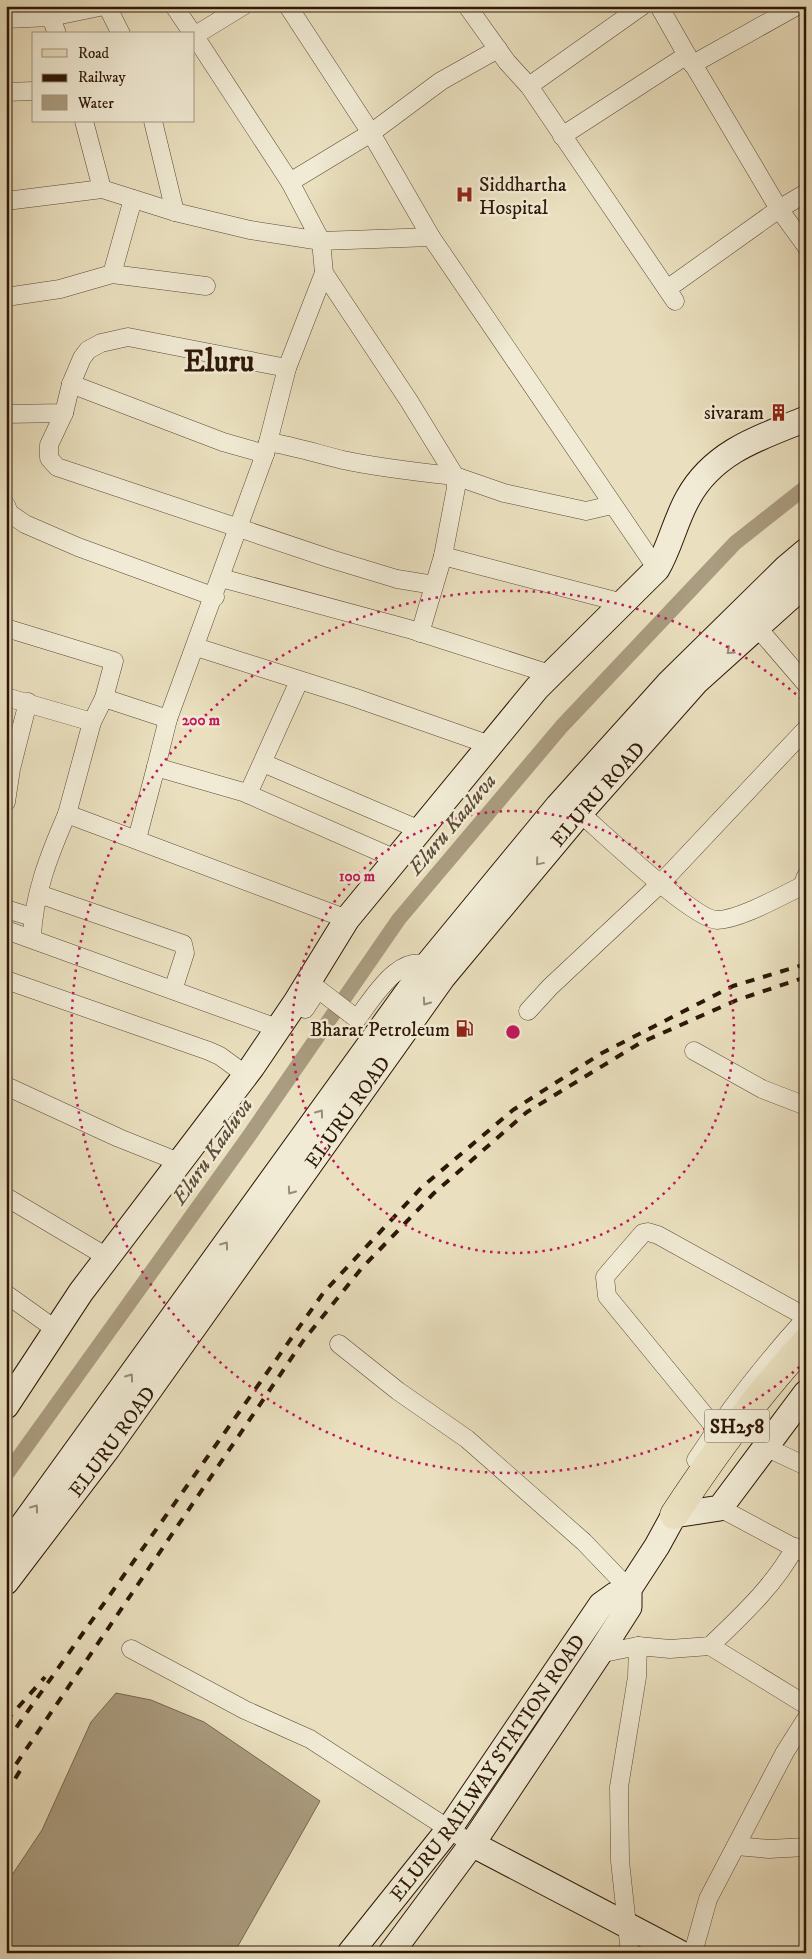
<svg xmlns="http://www.w3.org/2000/svg" width="812" height="1959" font-family="'IM FELL DW Pica',serif">
  <style>
    .water { fill: #aa9c80; stroke: #78674f }
    .lines { fill: none; stroke-linecap: round; stroke-linejoin: round }
    .canal { stroke: #aa9c80; stroke-width: 15 }
    .street-casing { stroke: #5c4934; stroke-width: 19 }
    .secondary-casing { stroke: #2d1706; stroke-width: 27 }
    .primary-casing { stroke: #2d1706; stroke-width: 29 }
    .street { stroke: #f1ebd5; stroke-width: 18 }
    .secondary { stroke: #f1ebd5; stroke-width: 25 }
    .primary { stroke: #eae0bf; stroke-width: 28 }
    .rail { stroke: #2d1706; stroke-width: 4; stroke-dasharray: 9 9; stroke-linecap: butt }
    .oneway { stroke: #998c78 }
    .ring { fill: none; stroke: #c2185b; stroke-width: 2.5; stroke-dasharray: 2.5 5 }
    .labels { text-anchor: middle; stroke-width: 5; stroke-linejoin: round; paint-order: stroke }
    .shield { fill: #f1ebd5; stroke: #685744; stroke-width: 1 }
    .shield-label { font-size: 19px; font-weight: bold; fill: #2d1706 }
    .poi-label { font-size: 20px; fill: #2d1706; stroke: #f1ebd5; text-anchor: end }
    .street-label { font-size: 20px; fill: #2d1706; stroke: #f1ebd5 }
    .water-label { font-size: 21px; font-style: italic; fill: #5f4c37; stroke: #f1ebd5 }
    .town-label { font-size: 30px; font-weight: bold; fill: #2d1706; stroke: #f1ebd5 }
    .centre { fill: #c2185b; stroke: #f1ebd5; stroke-width: 2.5 }
    .ring-label { font-size: 15px; text-anchor: middle; font-weight: bold; fill: #c2185b; stroke: #f1ebd5; stroke-width: 5; stroke-linejoin: round; paint-order: stroke }
  </style>
  <rect width="100%" height="100%" fill="#eae0bf"/>
  <filter id="stains"><feTurbulence type="fractalNoise" baseFrequency=".004" numOctaves="4"/><feColorMatrix values="0 0 0 0 .2 0 0 0 0 .09 0 0 0 0 .02 0 0 0 .5 -.17"/></filter>
  <radialGradient id="worn" r=".72"><stop offset=".6" stop-color="#630" stop-opacity="0"/><stop offset="1" stop-color="#630" stop-opacity=".3"/></radialGradient>
  <polygon class="water" points="116,1693 151,1700 204,1722 320,1801 234,1953 6,1953 6,1884 42,1830 91,1722"/>
  <g class="lines">
    <polyline class="canal" points="6,1475 249,1136 399,919 562,726 735,543 806,487"/>
    <defs>
      <g id="street">
        <polyline points="107,6 121,34"/>
        <polyline points="174,6 193,34"/>
        <polyline points="288,6 371,133 431,237"/>
        <polyline points="467,6 507,62 529,86 675,301"/>
        <polyline points="659,6 692,64"/>
        <polyline points="797,6 693,64 779,209 806,246"/>
        <polyline points="51,17 104,6"/>
        <polyline points="6,19 51,17 57,34"/>
        <polyline points="194,35 290,182"/>
        <polyline points="194,36 243,6"/>
        <polyline points="529,86 642,6"/>
        <polyline points="6,92 34,91"/>
        <polyline points="84,121 102,189"/>
        <polyline points="153,121 175,212"/>
        <polyline points="562,136 687,55"/>
        <polyline points="6,201 102,189 175,212 250,230 321,241 290,182 371,133 441,81 498,49"/>
        <polyline points="324,273 287,368 265,454 168,719 156,767 243,792 396,859"/>
        <polyline points="112,274 206,286"/>
        <polyline points="667,289 779,209 806,193"/>
        <polyline points="6,297 60,289 112,274 133,199"/>
        <polyline points="71,384 223,442 265,454"/>
        <polyline points="64,413 49,445 49,458 57,467 331,559 397,579 434,585"/>
        <polyline points="6,414 64,413 71,384 82,358 88,350 101,343 128,337 287,368"/>
        <path d="M268 442C294 446 318 454 343 460 380 468 417 472 455 476L456 488 443 556 420 633"/>
        <polyline points="6,505 9,513 25,524 78,547 215,597"/>
        <polyline points="612,505 586,511 504,493 455,476 409,401 324,273 321,241 431,237 657,569"/>
        <polyline points="443,556 623,603"/>
        <polyline points="221,578 409,629 550,674"/>
        <polyline points="757,627 806,684"/>
        <polyline points="6,628 114,661 104,698"/>
        <polyline points="196,647 353,697 490,745"/>
        <polyline points="6,697 92,722 104,698 168,719"/>
        <polyline points="263,763 420,830"/>
        <polyline points="248,794 299,681"/>
        <polyline points="6,802 11,769 28,702"/>
        <path d="M580 813C602 832 694 920 717 920 739 920 781 896 802 886L806 876"/>
        <polyline points="67,814 92,722"/>
        <polyline points="137,839 156,767"/>
        <polyline points="39,894 183,944 185,953 173,990"/>
        <polyline points="6,909 32,917"/>
        <polyline points="6,930 277,1028"/>
        <path d="M32 938C33 895 50 853 67 814L347 919"/>
        <polyline points="6,980 209,1051 220,1056 246,1075"/>
        <path d="M305 1009 318 989 357 1019C373 998 403 946 433 970"/>
        <polyline points="528,1011 550,987 661,883 806,729"/>
        <polyline points="694,1051 762,1089 806,1106"/>
        <polyline points="6,1086 119,1138 179,1162"/>
        <polyline points="6,1197 107,1257"/>
        <polyline points="6,1294 55,1329"/>
        <polyline points="339,1344 398,1391 467,1439 584,1542 629,1589"/>
        <polyline points="716,1429 607,1296 605,1277 610,1271 643,1233 648,1232 658,1235 806,1317"/>
        <polyline points="765,1447 806,1466"/>
        <path d="M696 1460C729 1409 765 1363 806 1318"/>
        <polyline points="720,1508 806,1554"/>
        <polyline points="710,1646 806,1705"/>
        <polyline points="131,1649 245,1710 310,1739 472,1844"/>
        <path d="M599 1654 638 1646 670 1649 710 1646C741 1616 775 1585 795 1547"/>
        <polyline points="736,1846 769,1849 806,1847"/>
        <polyline points="630,1953 620,1861 619,1787 637,1677 638,1646"/>
        <polyline points="693,1953 708,1899 785,1752 806,1719"/>
      </g>
      <g id="secondary">
        <path d="M6 1406 81 1292 252 1067 296 1002 347 919 537 688 657 569C670 547 675 521 688 498 713 452 760 437 806 419"/>
        <polyline points="6,1548 427,965 558,806 668,684 787,567 806,551"/>
        <path id="s1" d="M6 1582 108 1448 443 977 580 813 696 682 806 583"/>
        <polyline points="472,1844 680,1953"/>
        <path id="s2" d="M350 1953 449 1829 601 1605 615 1595 629 1589"/>
        <polyline points="391,1953 472,1844 599,1654 629,1607 629,1589 657,1546 674,1515 720,1508 806,1393"/>
      </g>
      <path id="primary" d="M674 1515C714 1454 757 1395 806 1342"/>
    </defs>
    <use href="#street" class="street-casing"/>
    <use href="#secondary" class="secondary-casing"/>
    <use href="#primary" class="primary-casing"/>
    <use href="#street" class="street"/>
    <use href="#secondary" class="secondary"/>
    <use href="#primary" class="primary"/>
    <g class="rail">
      <polyline points="6,1721 45,1677"/>
      <polyline points="6,1742 324,1292 422,1187 513,1110 602,1053 733,986 806,964"/>
      <polyline points="6,1779 303,1341 361,1269 433,1194 527,1112 640,1043 737,1000 806,977"/>
      <polyline points="6,1794 21,1769"/>
    </g>
  </g>
  <defs><path id="oneway-chevron" d="M-2-3.5L2.5 0L-2 3.5" fill="none" stroke-width="1.6" stroke-linecap="round" stroke-linejoin="round" transform="scale(1.25)"/></defs>
  <g class="oneway">
    <use href="#oneway-chevron" transform="translate(730 651) rotate(138)"/>
    <use href="#oneway-chevron" transform="translate(539 862) rotate(130)"/>
    <use href="#oneway-chevron" transform="translate(426 1002) rotate(125)"/>
    <use href="#oneway-chevron" transform="translate(320 1113) rotate(-54)"/>
    <use href="#oneway-chevron" transform="translate(291 1191) rotate(125)"/>
    <use href="#oneway-chevron" transform="translate(225 1245) rotate(-54)"/>
    <use href="#oneway-chevron" transform="translate(130 1377) rotate(-54)"/>
    <use href="#oneway-chevron" transform="translate(35 1508) rotate(-54)"/>
  </g>
  <g class="ring">
    <circle cx="513" cy="1032" r="221"/>
    <path d="M805 1362A441 441 0 1 1 805 702"/>
  </g>
  <defs>
    <symbol id="hospital-bare" viewBox="-9 -9 18 18"><path d="M-5-5h3v3.5h4V-5h3V5h-3V1.5h-4V5h-3Z" fill="#8f2418" stroke="#f1ebd5" stroke-width="2.5" paint-order="stroke"/></symbol>
    <symbol id="building-bare" viewBox="-9 -9 18 18"><path d="M-4-6H4V6H1V3H-1V6H-4ZM-2.5-4.3h1.7v1.8h-1.7ZM.8-4.3h1.7v1.8H.8ZM-2.5-1h1.7V.8h-1.7ZM.8-1h1.7V.8H.8Z" fill="#8f2418" stroke="#f1ebd5" stroke-width="2.5" paint-order="stroke"/></symbol>
    <symbol id="fuel-bare" viewBox="-9 -9 18 18"><path d="M-5.5-6h7V0h2V4h1.3V-2.5L3-4.5l.8-.8L6-3V5H2.5V1h-1V6h-7ZM-4.2-4.7v3.2H.2V-4.7Z" fill="#8f2418" stroke="#f1ebd5" stroke-width="2.5" paint-order="stroke"/></symbol>
  </defs>
  <g fill-rule="evenodd">
    <use href="#hospital-bare" x="452" y="182" width="25" height="25"/>
    <use href="#building-bare" x="766" y="400" width="25" height="25"/>
    <use href="#fuel-bare" x="452" y="1016" width="25" height="25"/>
  </g>
  <g class="labels">
    <rect class="shield" x="704.5" y="1409.5" width="65" height="33" rx="4"/>
    <g class="shield-label">
      <text x="737" y="1433">SH258</text>
    </g>
    <g class="poi-label">
      <text x="479" y="191" text-anchor="start">Siddhartha<tspan x="479" dy="23">Hospital</tspan></text>
      <text x="764" y="419">sivaram</text>
      <text x="450" y="1036">Bharat Petroleum</text>
    </g>
    <g class="street-label">
      <text dy="7" stroke="none"><textPath href="#s1" startOffset="986">ELURU ROAD</textPath></text>
      <text dy="7" stroke="none"><textPath href="#s1" startOffset="581">ELURU ROAD</textPath></text>
      <text dy="7" stroke="none"><textPath href="#s1" startOffset="176">ELURU ROAD</textPath></text>
      <text dy="7" stroke="none"><textPath href="#s2" startOffset="231">ELURU RAILWAY STATION ROAD</textPath></text>
    </g>
    <g class="water-label">
      <text transform="translate(452 824) rotate(-50)" y="7">Eluru Kaaluva</text>
      <text transform="translate(212 1151) rotate(-55)" y="7">Eluru Kaaluva</text>
    </g>
    <g class="town-label">
      <text x="219" y="371">Eluru</text>
    </g>
  </g>
  <circle cx="513" cy="1032" r="8" class="centre"/>
  <g class="ring-label">
    <text x="201" y="725">200 m</text>
    <text x="357" y="881">100 m</text>
  </g>
  <rect width="812" height="1959" fill="none" stroke="#eae0bf" stroke-width="25"/>
  <rect x="8" y="8" width="797" height="1944" fill="none" stroke="#2d1706" stroke-width="2.5"/>
  <rect x="12" y="12" width="787" height="1934" fill="none" stroke="#2d1706"/>
  <rect x="32" y="32" width="162" height="90" fill="#f1ebd5" stroke="#a39682"/>
  <rect x="42" y="49" width="25" height="8" fill="#eae0bf" stroke="#a39682"/>
  <text x="78" y="58" font-size="15" fill="#2d1706">Road</text>
  <rect x="42" y="74" width="25" height="8" fill="#2d1706" stroke="#a39682"/>
  <text x="78" y="82" font-size="15" fill="#2d1706">Railway</text>
  <rect x="42" y="95" width="25" height="15" fill="#aa9c80" stroke="#a39682"/>
  <text x="78" y="108" font-size="15" fill="#2d1706">Water</text>
  <rect width="100%" height="100%" filter="url(#stains)"/>
  <rect width="100%" height="100%" fill="url(#worn)"/>
</svg>
